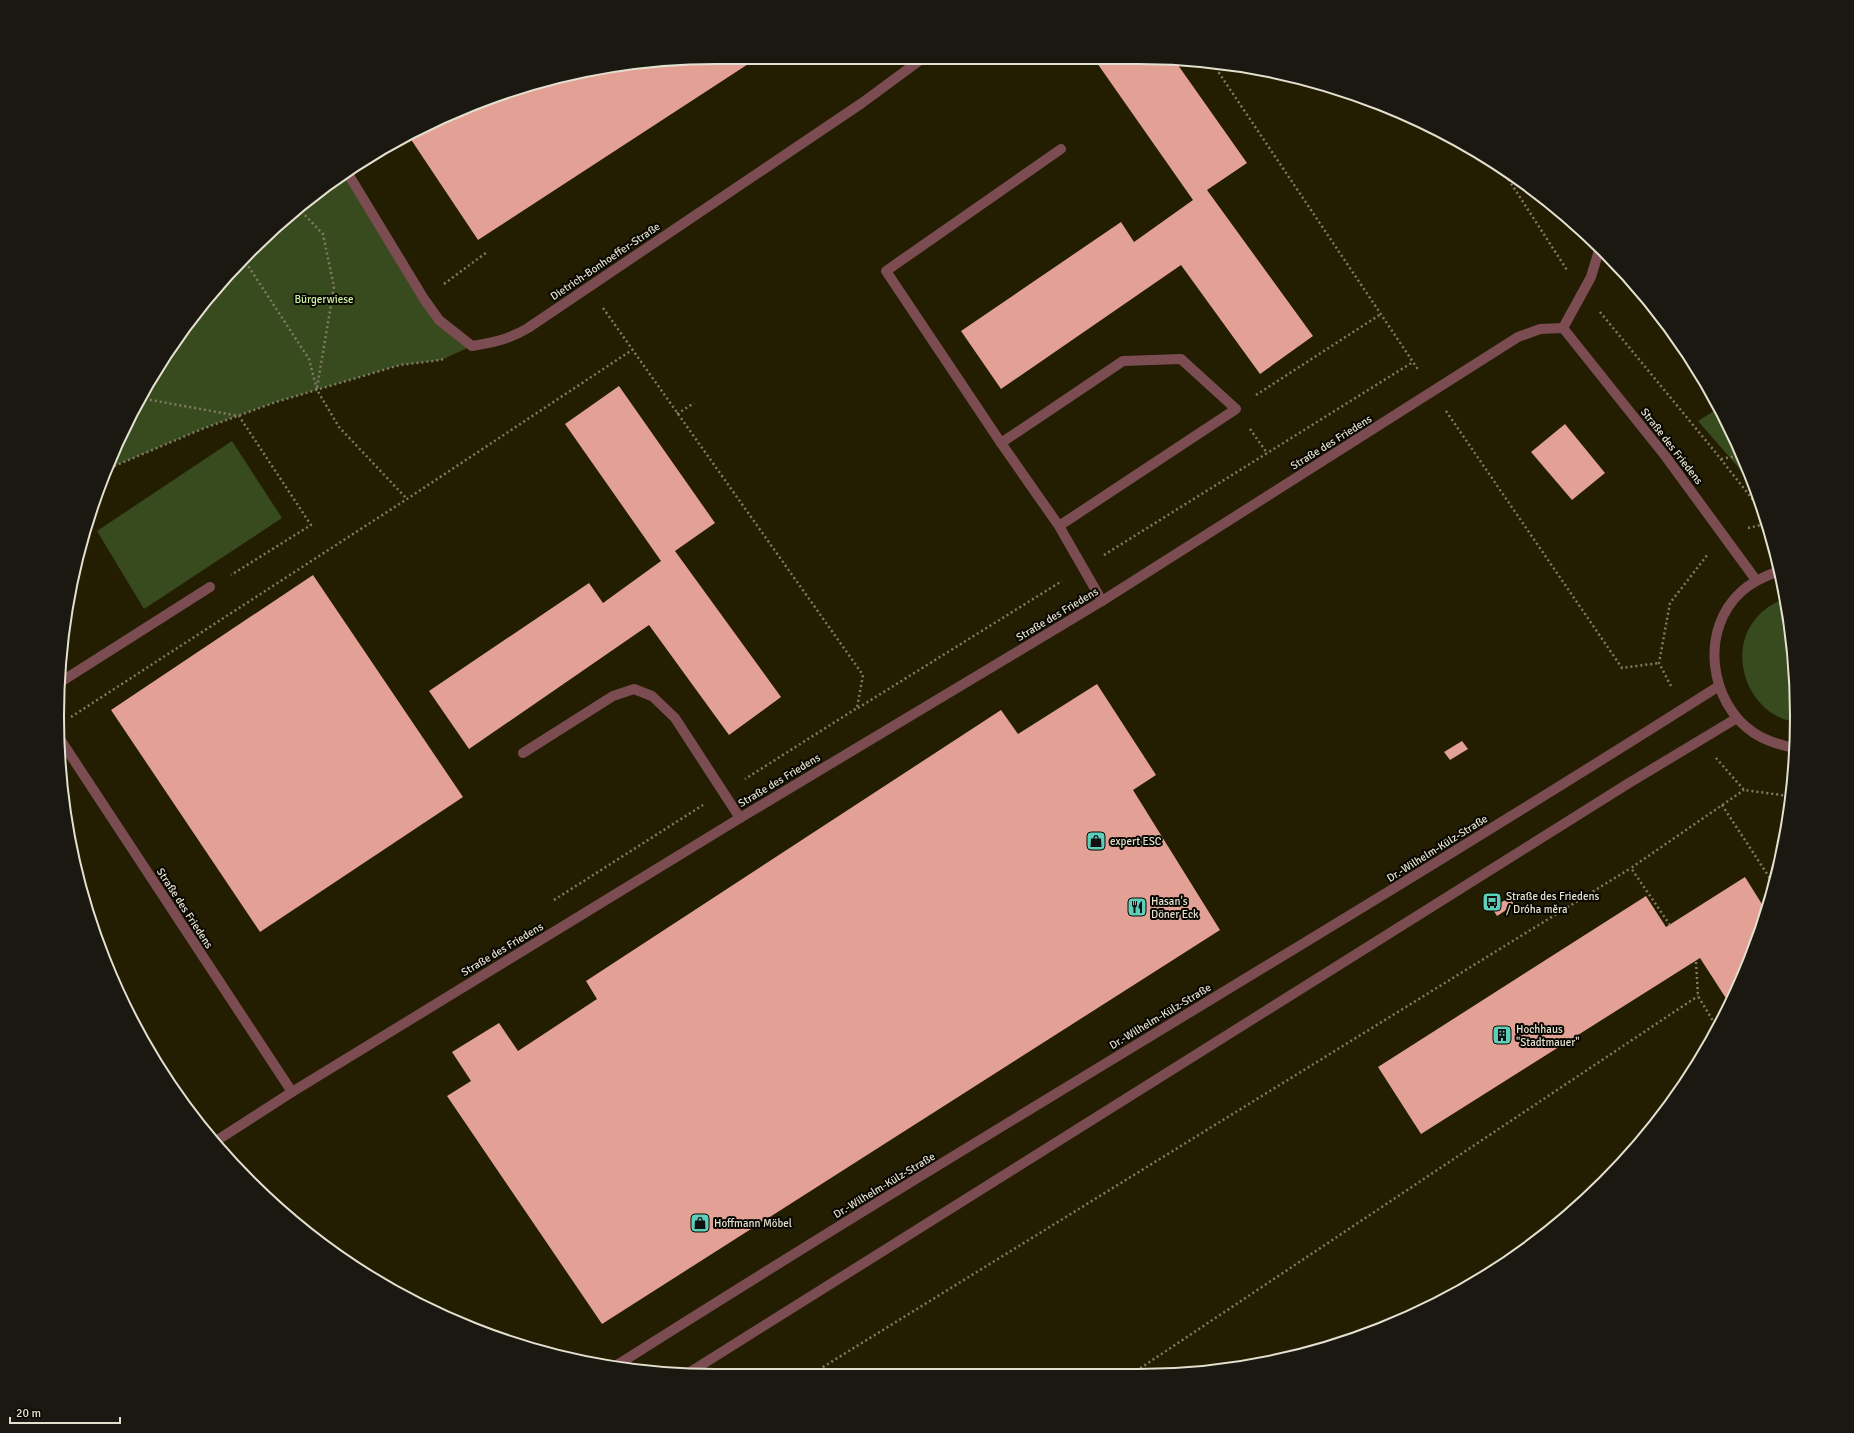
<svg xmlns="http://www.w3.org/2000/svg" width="1854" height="1433" font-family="Signika,sans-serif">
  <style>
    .green { fill: #384b1e }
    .building { fill: #e2a194 }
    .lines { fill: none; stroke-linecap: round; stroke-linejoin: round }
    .path { stroke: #807b64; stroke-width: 2.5; stroke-dasharray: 2 3; stroke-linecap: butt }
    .service { stroke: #7b4c51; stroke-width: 10 }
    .minor { stroke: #7b4c51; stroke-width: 10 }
    .tertiary { stroke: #7b4c51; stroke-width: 10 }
    .labels { text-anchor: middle; stroke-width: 4; stroke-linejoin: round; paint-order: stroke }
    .street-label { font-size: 11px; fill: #e3e0cf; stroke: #090701 }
    .park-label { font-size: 11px; fill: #cef2a2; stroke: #090701 }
    .poi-label { font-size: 11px; fill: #e3e0cf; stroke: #090701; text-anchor: start }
    .rim { fill: none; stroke: #e3e0cf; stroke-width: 2 }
  </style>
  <rect width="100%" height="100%" fill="#231d01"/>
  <g class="green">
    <path d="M347 172 424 299 472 346 441 360 400 365 276 402 202 429 105 470C111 453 120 438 128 423 177 322 253 234 347 172Z"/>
    <polygon points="1717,409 1747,464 1752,483 1698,421"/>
    <polygon points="232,441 282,518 144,609 97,531"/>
    <path d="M1785 598 1797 717 1796 722C1749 716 1724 652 1758 616 1766 607 1775 603 1785 598Z"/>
  </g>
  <g class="building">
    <polygon points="716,57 759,57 478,240 408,135 464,107 546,80 630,63"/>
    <polygon points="1104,58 1173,58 1247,163 1207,190 1313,336 1260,374 1181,265 1001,389 961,331 1121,222 1134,242 1193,200 1097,63"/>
    <polygon points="619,386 715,523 675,551 781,697 729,735 649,625 469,749 429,691 589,583 603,603 661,561 565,424"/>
    <polygon points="1565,424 1605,473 1572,500 1531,452"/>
    <polygon points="313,575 463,797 260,932 111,710"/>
    <polygon points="1097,684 1156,775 1133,790 1220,930 602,1324 447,1096 471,1081 452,1052 499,1023 518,1051 597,999 586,981 1001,710 1018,734"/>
    <polygon points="1462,741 1468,749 1450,760 1444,752"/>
    <polygon points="1745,877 1765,909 1747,969 1729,1003 1700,958 1421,1134 1378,1067 1646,896 1666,927"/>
    <polygon points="1510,897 1514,905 1497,916 1492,908"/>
  </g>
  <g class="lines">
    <g class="path">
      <polyline points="1213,64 1419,371"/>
      <polyline points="1503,171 1567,270"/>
      <polyline points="298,208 323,234 334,287 317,388"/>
      <polyline points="243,258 309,359 317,390 339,427 407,499"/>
      <polyline points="444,284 487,252"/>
      <polyline points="603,308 863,675 857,708 745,779"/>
      <polyline points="1600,312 1712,448 1761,510"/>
      <polyline points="1256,395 1381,314"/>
      <polyline points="140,398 239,416 311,525 231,575"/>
      <polyline points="1446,411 1622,668 1659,663"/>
      <polyline points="677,414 694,403"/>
      <polyline points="1250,429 1267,453"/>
      <polyline points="1721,459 1742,455"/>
      <polyline points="105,470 202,429 276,402 400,365 441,360 446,358"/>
      <polyline points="1748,528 1765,524"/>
      <polyline points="1104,555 1413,362"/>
      <polyline points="1671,686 1659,663 1670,603 1708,554"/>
      <polyline points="858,708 1062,581"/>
      <polyline points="71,717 407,499 632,350"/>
      <polyline points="1716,758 1744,790 1789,796"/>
      <polyline points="1722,805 1773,883"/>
      <polyline points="554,900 703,805"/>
      <polyline points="1670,925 1631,868 1744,790"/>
      <polyline points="1696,962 1698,996 1716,1026"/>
      <polyline points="1136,1371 1698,996"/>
      <polyline points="810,1375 1631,868"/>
    </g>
    <g class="service">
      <path d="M347 172 424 299 439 320 472 346C492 343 510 339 528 328L862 103 923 58"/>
      <polyline points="1563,328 1591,277 1600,247"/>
      <polyline points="1001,443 886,271 1061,149"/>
      <polyline points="1059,526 1001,443 1123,361 1181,359 1236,409 1059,526 1102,601"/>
      <polyline points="523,753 613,696 634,689 652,696 675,718 740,818"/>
    </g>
    <g class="minor">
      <polyline points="59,683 210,587"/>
      <polyline points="58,736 292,1092"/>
      <polyline points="216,1141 292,1092 740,818 1102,601 1518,337 1540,329 1563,328 1666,457 1756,580"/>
      <polyline points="1406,1318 1414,1314"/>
    </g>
    <g class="tertiary">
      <path d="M1779 571C1765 576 1753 581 1742 591 1699 629 1709 703 1754 733 1766 741 1780 745 1794 748"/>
      <path d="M614 1367C979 1135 1354 918 1719 686"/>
      <polyline points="687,1374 1629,783 1737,718"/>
    </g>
  </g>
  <defs>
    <symbol id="shop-square" viewBox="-11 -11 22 22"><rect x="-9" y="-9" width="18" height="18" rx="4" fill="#5dceb9" stroke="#090701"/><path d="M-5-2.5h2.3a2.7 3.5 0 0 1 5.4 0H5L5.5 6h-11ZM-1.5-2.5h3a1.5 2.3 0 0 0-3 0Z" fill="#111"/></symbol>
    <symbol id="bus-square" viewBox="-11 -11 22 22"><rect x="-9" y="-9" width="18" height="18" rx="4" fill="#5dceb9" stroke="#090701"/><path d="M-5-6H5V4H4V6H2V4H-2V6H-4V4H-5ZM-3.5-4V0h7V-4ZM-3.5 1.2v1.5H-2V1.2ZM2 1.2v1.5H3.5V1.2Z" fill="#111"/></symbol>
    <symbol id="restaurant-square" viewBox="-11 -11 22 22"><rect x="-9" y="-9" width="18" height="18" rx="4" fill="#5dceb9" stroke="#090701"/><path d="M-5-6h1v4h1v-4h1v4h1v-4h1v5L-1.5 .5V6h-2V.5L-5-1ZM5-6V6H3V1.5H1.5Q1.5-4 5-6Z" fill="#111"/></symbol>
    <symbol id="building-square" viewBox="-11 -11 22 22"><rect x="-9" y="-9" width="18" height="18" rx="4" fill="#5dceb9" stroke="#090701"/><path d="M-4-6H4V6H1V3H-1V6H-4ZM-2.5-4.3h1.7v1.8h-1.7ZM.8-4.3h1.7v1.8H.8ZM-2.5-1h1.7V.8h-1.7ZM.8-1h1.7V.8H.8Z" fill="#111"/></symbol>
  </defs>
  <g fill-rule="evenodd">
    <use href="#shop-square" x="1085" y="830" width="22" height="22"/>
    <use href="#bus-square" x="1481" y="891" width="22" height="22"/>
    <use href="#restaurant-square" x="1126" y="896" width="22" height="22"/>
    <use href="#building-square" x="1491" y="1024" width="22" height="22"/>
    <use href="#shop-square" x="689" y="1212" width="22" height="22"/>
  </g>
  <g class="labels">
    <g class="street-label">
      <text transform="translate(605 261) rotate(-34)" y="4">Dietrich-Bonhoeffer-Straße</text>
      <text transform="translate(1331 442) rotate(-32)" y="4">Straße des Friedens</text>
      <text transform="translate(1672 446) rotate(52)" y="4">Straße des Friedens</text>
      <text transform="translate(1057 614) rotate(-31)" y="4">Straße des Friedens</text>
      <text transform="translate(779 780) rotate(-31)" y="4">Straße des Friedens</text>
      <text transform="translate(1437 848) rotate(-32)" y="4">Dr.-Wilhelm-Külz-Straße</text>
      <text transform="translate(185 908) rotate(57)" y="4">Straße des Friedens</text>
      <text transform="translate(502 949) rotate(-31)" y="4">Straße des Friedens</text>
      <text transform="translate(1160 1016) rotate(-31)" y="4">Dr.-Wilhelm-Külz-Straße</text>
      <text transform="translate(884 1185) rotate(-31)" y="4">Dr.-Wilhelm-Külz-Straße</text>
    </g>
    <g class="park-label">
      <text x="324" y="303">Bürgerwiese</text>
    </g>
    <g class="poi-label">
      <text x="1110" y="845">expert ESC</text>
      <text x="1506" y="900">Straße des Friedens<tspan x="1506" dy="13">/ Dróha měra</tspan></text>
      <text x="1151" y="905">Hasan's<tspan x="1151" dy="13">Döner Eck</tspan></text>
      <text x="1516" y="1033">Hochhaus<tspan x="1516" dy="13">"Stadtmauer"</tspan></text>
      <text x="714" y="1227">Hoffmann Möbel</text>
    </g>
  </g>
  <path d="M0 0H1854V1433H0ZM716 64H1138A652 652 0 0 1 1790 716V717A652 652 0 0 1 1138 1369H716A652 652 0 0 1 64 717V716A652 652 0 0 1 716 64Z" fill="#1a1811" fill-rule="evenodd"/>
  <path class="rim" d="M716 64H1138A652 652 0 0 1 1790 716V717A652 652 0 0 1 1138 1369H716A652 652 0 0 1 64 717V716A652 652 0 0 1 716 64Z"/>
  <path d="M10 1417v6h110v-6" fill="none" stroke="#e3e0cf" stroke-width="2"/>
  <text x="16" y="1417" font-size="12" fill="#e3e0cf" stroke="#090701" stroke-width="3" paint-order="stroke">20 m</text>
</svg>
